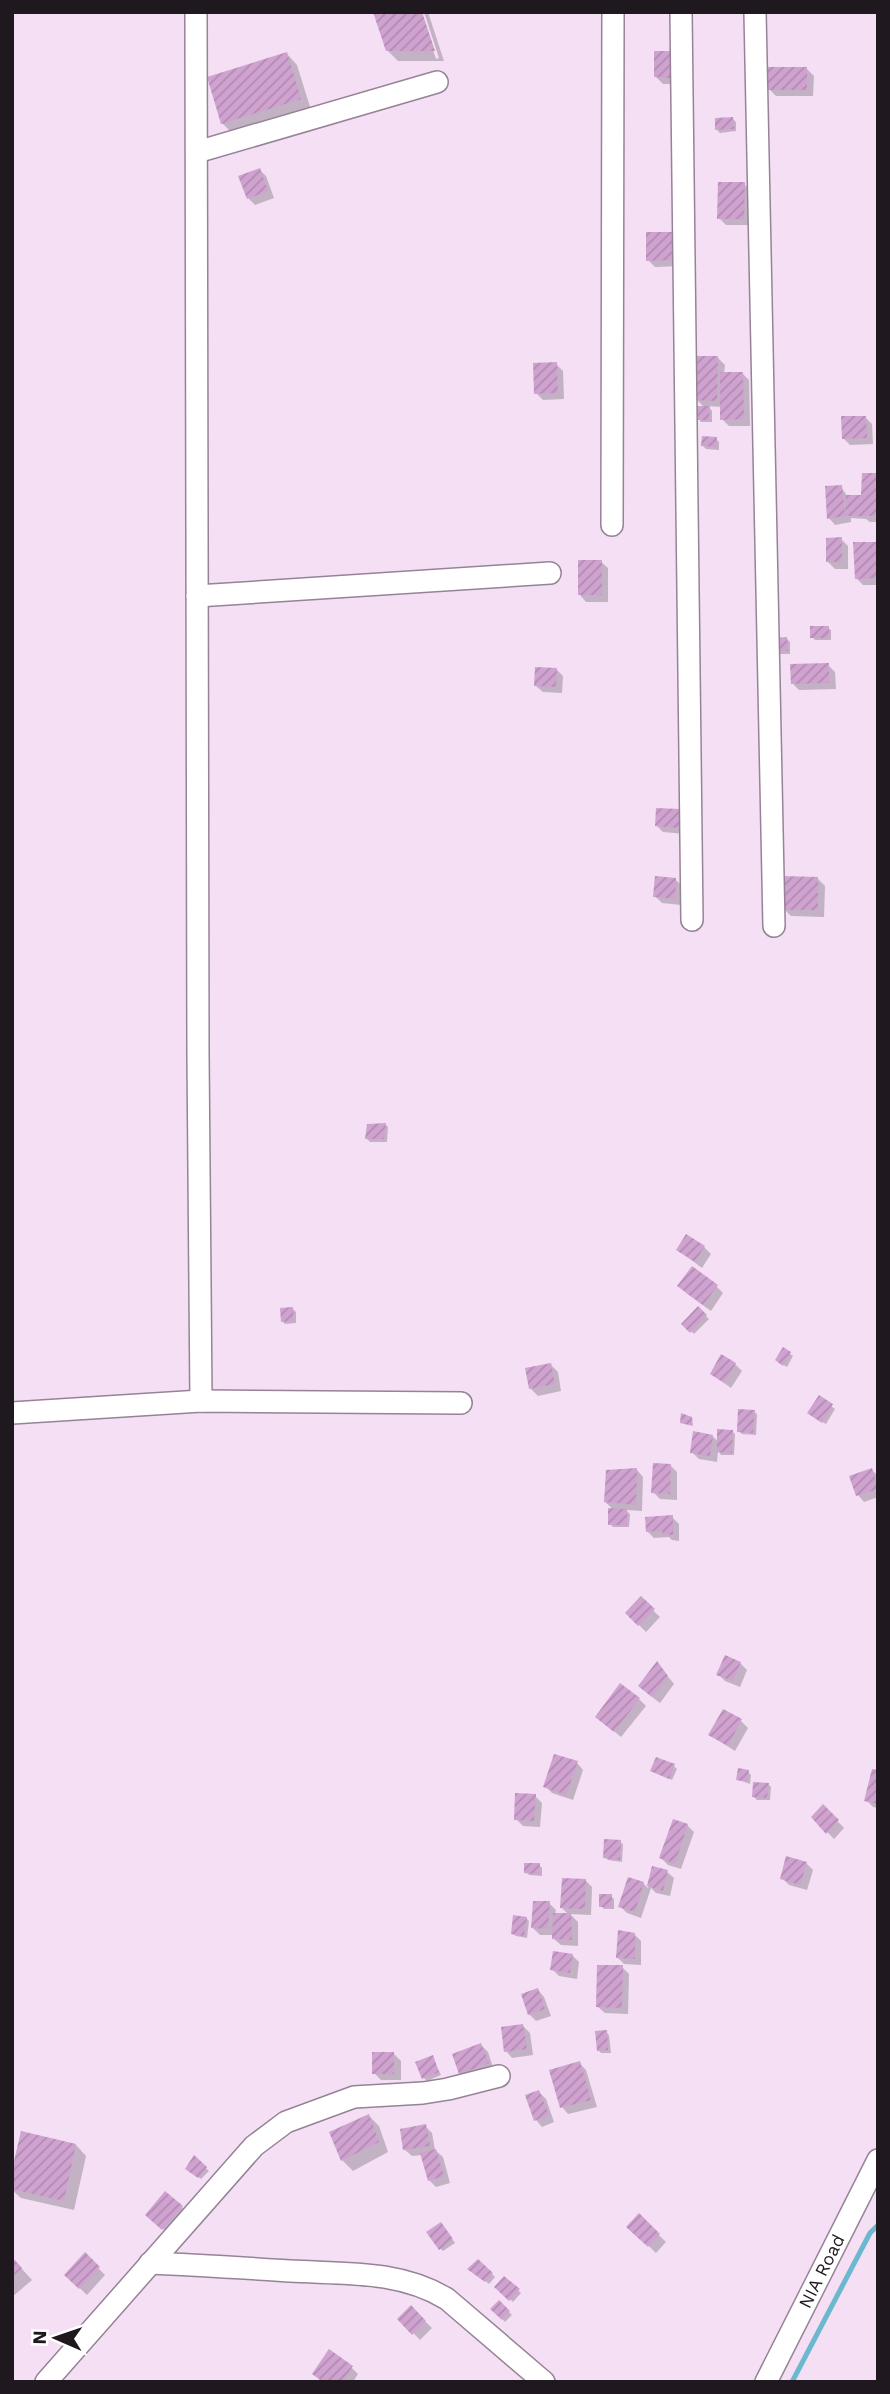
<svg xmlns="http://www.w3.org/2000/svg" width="890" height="2394" font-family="'Work Sans',sans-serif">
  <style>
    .shadow { fill: #0003 }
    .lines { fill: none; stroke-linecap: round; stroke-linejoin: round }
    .stream { stroke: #6cb8ce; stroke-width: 5 }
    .building { fill: url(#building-hatch) }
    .minor-casing { stroke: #968396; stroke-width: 24 }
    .minor { stroke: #fff; stroke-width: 21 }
    .labels { text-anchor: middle; stroke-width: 6; stroke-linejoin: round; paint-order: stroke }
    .street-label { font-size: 18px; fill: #1f181f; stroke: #fff }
  </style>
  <defs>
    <pattern id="building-hatch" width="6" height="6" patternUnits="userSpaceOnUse" patternTransform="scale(1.75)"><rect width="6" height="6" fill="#cfa2d0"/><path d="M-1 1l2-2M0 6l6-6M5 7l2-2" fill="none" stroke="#b18bb2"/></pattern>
  </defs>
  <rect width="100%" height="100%" fill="#f4dff4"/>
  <g class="shadow">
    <polygon points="420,12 436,59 439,58 424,12 428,12 444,61 398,61 387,50"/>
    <polygon points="670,53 677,60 676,84 663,84 656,77"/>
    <polygon points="287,54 297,65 311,110 233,134 222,123"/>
    <polygon points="807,69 814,76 813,96 776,96 769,89"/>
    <polygon points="733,119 736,122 736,131 720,133 717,130"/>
    <polygon points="260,170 266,176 274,198 255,205 248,198"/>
    <polygon points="744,184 751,191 751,225 726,225 719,218"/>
    <polygon points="648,234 682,266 655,267 648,260"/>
    <polygon points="718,358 725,365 724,374 742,373 749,380 750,426 729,426 722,419 722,407 708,406 712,411 712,422 701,422 699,419 705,408 696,399"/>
    <polygon points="556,364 563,371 564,399 543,400 536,393"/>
    <polygon points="865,417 872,424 873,444 850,445 843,438"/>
    <polygon points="716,439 719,442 719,450 706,449 703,446"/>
    <polygon points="878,475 878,522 870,522 866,519 851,518 851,522 835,525 829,518 841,487 848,497 860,497"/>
    <polygon points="841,539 848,546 848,569 835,569 828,562"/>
    <polygon points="878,543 878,585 863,585 856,578"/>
    <polygon points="601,562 608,568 608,602 586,602 580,595"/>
    <polygon points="828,628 831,630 831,640 815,640 812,637"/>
    <polygon points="787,639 790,642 790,654 779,654 776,651"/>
    <polygon points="828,665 835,672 836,689 799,690 792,683"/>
    <polygon points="556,669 563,676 562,693 543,692 536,686"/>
    <polygon points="679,811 686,818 685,834 663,832 656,825"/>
    <polygon points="818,879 825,886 824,917 791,916 784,909"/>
    <polygon points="676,880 683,887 681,905 662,903 655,896"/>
    <polygon points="386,1125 388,1127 387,1142 370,1142 367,1139"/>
    <polygon points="704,1247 711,1254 702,1268 678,1250"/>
    <polygon points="716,1286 723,1293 711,1311 686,1293"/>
    <polygon points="293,1309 296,1312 296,1323 285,1324 282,1321"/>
    <polygon points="698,1309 709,1319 694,1334 684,1324"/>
    <polygon points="783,1349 793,1356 787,1367 780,1363"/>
    <polygon points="735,1364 742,1371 731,1388 712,1374"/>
    <polygon points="551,1365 558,1372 561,1391 538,1396 531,1389 527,1370"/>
    <polygon points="819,1397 835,1409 826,1424 812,1416"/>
    <polygon points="754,1412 757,1414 756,1435 742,1434 739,1431"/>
    <polygon points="732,1431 735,1434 734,1455 721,1455 718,1451 717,1462 699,1459 692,1452 712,1436 719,1442"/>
    <polygon points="670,1465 677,1472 677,1500 660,1499 653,1492"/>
    <polygon points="637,1470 643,1477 642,1511 626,1510 630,1514 629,1527 613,1527 610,1524 614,1510 605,1502"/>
    <polygon points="872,1470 878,1476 878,1497 864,1502 858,1495"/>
    <polygon points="672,1517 679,1524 679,1541 672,1540 669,1537 654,1538 647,1531"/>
    <polygon points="641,1599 660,1617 646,1632 627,1613"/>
    <polygon points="657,1663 674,1684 660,1703 647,1693"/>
    <polygon points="740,1663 747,1670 740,1687 725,1681 718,1674"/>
    <polygon points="639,1699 646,1706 621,1737 597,1717"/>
    <polygon points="724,1711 741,1721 748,1728 735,1751 710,1735"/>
    <polygon points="577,1763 583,1770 573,1800 552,1793 545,1786"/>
    <polygon points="674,1766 677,1769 672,1780 652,1770"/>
    <polygon points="748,1772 751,1775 750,1784 737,1779"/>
    <polygon points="878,1772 878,1808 873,1807 866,1800"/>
    <polygon points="768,1784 771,1787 770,1800 757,1800 754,1797"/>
    <polygon points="535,1796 542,1803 540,1827 523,1826 516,1819"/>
    <polygon points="823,1806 844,1828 834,1839 813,1817"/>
    <polygon points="687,1825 694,1832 681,1869 668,1865 661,1858"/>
    <polygon points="620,1842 623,1844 622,1862 608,1860 605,1857"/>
    <polygon points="806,1863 813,1870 807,1890 789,1885 782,1878"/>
    <polygon points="539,1865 542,1868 542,1876 529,1875 526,1872"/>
    <polygon points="653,1868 667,1872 674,1878 670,1896 656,1893 651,1888 641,1918 627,1913 620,1906 643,1883 648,1888"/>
    <polygon points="585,1880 592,1887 591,1915 570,1914 578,1922 578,1946 561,1945 554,1939 554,1935 540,1935 533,1928 549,1903 556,1910 555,1915 569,1915 562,1908"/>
    <polygon points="611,1896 614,1899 614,1909 604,1909 601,1906"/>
    <polygon points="526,1918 529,1921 527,1938 516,1936 513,1934"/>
    <polygon points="634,1934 641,1941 641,1965 624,1964 617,1957"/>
    <polygon points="572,1955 579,1962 577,1979 559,1976 552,1969"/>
    <polygon points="622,1967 629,1974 628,2014 605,2013 598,2007"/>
    <polygon points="538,1990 544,1997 551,2016 536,2021 529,2014"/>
    <polygon points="523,2026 530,2033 533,2055 512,2058 506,2051"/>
    <polygon points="606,2032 609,2035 611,2053 601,2053 598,2050"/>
    <polygon points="481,2045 488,2052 494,2070 468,2080 461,2073"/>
    <polygon points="394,2054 401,2061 401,2080 381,2080 374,2073"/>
    <polygon points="432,2057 441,2075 427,2081 424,2078"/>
    <polygon points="579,2063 586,2070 597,2107 568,2114 562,2107"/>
    <polygon points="539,2092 546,2099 554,2122 542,2127 536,2120"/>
    <polygon points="369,2116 379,2126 388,2152 353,2171 342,2160"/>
    <polygon points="425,2126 432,2133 435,2150 443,2157 450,2183 436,2187 429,2180 422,2155 412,2156 405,2150"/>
    <polygon points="76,2145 86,2156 74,2210 21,2198 12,2190 12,2178"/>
    <polygon points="194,2158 209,2171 201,2179 190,2171"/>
    <polygon points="182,2207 188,2214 170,2235 154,2221"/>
    <polygon points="639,2216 666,2242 656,2253 629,2227"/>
    <polygon points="443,2227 455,2243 443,2251 440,2248"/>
    <polygon points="85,2255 105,2275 87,2295 66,2275"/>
    <polygon points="12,2258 32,2280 12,2297"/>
    <polygon points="478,2261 495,2277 489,2284 473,2271"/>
    <polygon points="504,2278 521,2293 513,2302 496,2287"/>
    <polygon points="499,2302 512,2315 505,2322 493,2309"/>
    <polygon points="411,2308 432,2328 420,2340 400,2319"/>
    <polygon points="352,2368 358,2374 353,2382 323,2382 314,2374"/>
  </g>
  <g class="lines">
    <polyline class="stream" points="792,2382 870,2233 878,2225"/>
  </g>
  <g class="building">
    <polygon points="373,12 422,12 435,51 386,51"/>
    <polygon points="654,51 671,51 670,78 654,77"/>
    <polygon points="287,52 301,99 221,124 207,77"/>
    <rect x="767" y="67" width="40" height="23"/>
    <polygon points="733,117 734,129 715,130 715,118"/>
    <polygon points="260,168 268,191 247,199 238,176"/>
    <polygon points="718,182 745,182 744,219 717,219"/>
    <polygon points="646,232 676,232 676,260 646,261"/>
    <polygon points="695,356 718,356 717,401 694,400"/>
    <polygon points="557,362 558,393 534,394 533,363"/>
    <polygon points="720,372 743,372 744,419 720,420"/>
    <polygon points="697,406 710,406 709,420 697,420"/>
    <polygon points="841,416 866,416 867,438 842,439"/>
    <polygon points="702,436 717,437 716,447 701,446"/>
    <polygon points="862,473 878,473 878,516 845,516 846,495 861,495"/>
    <polygon points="842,485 845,516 827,519 825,486"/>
    <polygon points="842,537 842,562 826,562 826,538"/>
    <polygon points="853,542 878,542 878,578 855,579"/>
    <rect x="578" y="560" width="24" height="35"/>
    <rect x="810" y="626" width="19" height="12"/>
    <polygon points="787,637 788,651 774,652 774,638"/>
    <polygon points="829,663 829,683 791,684 790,664"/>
    <polygon points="535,667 557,668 556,687 534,686"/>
    <polygon points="656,808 679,809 679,828 655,826"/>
    <polygon points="655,876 676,878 675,899 653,897"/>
    <polygon points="783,876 818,877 818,910 783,910"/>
    <polygon points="386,1123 384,1139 365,1139 367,1124"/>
    <polygon points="686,1234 705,1246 695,1262 676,1250"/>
    <polygon points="692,1266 718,1285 703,1305 677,1286"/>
    <polygon points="698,1306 707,1315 690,1333 681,1324"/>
    <polygon points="293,1307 294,1321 281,1322 280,1308"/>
    <polygon points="783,1347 791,1352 783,1366 775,1360"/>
    <polygon points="721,1354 736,1363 724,1383 710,1374"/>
    <polygon points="551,1363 555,1384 529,1389 525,1368"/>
    <polygon points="819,1395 833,1404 822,1423 807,1413"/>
    <polygon points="738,1409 755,1410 753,1433 737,1432"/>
    <polygon points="681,1413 692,1417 693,1426 680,1423"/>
    <polygon points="717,1429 733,1430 732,1453 717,1452"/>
    <polygon points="693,1431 713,1435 710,1456 690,1453"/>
    <polygon points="653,1463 671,1464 670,1494 651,1493"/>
    <polygon points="637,1468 636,1505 604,1502 606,1470"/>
    <polygon points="872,1468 878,1489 856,1496 849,1476"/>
    <polygon points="608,1508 627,1509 627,1525 608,1525"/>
    <polygon points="673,1515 673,1535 663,1534 662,1531 646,1532 645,1517"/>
    <polygon points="641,1596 655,1609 638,1626 625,1613"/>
    <polygon points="725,1655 741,1662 733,1681 716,1675"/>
    <polygon points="657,1661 668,1676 652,1697 638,1686"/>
    <polygon points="620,1683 640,1698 614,1732 595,1717"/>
    <polygon points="723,1709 742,1719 728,1746 708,1735"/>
    <polygon points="554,1754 578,1761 566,1795 543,1787"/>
    <polygon points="656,1757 675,1764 669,1779 650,1771"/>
    <polygon points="738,1768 749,1770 747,1782 736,1780"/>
    <polygon points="872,1769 878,1770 878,1804 864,1801"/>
    <polygon points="753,1782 769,1783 767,1798 752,1797"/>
    <polygon points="515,1793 536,1794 534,1821 514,1820"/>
    <polygon points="823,1804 839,1820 826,1834 811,1817"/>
    <polygon points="673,1819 688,1824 675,1864 659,1858"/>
    <polygon points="604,1839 621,1840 620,1860 603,1858"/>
    <polygon points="786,1856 807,1862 800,1885 780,1879"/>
    <polygon points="524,1863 540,1863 539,1874 524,1873"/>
    <polygon points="652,1866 668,1870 663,1891 647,1886"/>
    <polygon points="628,1877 644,1882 635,1912 618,1907"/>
    <polygon points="562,1878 586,1879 585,1909 560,1908"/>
    <polygon points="599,1894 612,1894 611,1907 599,1907"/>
    <polygon points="533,1901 550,1901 548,1929 531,1928"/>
    <polygon points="553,1913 571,1913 572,1940 552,1939"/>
    <polygon points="513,1915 527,1917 524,1936 511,1934"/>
    <polygon points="618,1930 635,1933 635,1959 616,1958"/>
    <polygon points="553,1951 573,1954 570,1973 550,1970"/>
    <polygon points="597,1965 623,1965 622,2008 596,2007"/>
    <polygon points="538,1988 545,2009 528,2015 521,1994"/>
    <polygon points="523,2024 527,2049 504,2052 501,2027"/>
    <polygon points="607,2030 608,2050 597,2051 595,2031"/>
    <polygon points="481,2043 489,2063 459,2074 452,2054"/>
    <rect x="372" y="2052" width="22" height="22"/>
    <polygon points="433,2055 439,2072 422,2079 415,2062"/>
    <polygon points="580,2061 591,2100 560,2108 549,2070"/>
    <polygon points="539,2090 549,2115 534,2121 525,2095"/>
    <polygon points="369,2114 379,2142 341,2161 329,2132"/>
    <polygon points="426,2124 430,2146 403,2150 400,2129"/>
    <polygon points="21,2131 76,2144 64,2201 12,2189 12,2170"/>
    <polygon points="436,2149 444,2176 428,2181 420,2153"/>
    <polygon points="194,2155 207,2167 198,2178 185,2169"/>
    <polygon points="165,2191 183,2206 162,2230 145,2215"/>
    <polygon points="639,2213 660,2234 648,2247 626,2227"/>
    <polygon points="441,2222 453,2239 439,2250 426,2232"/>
    <polygon points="85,2252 100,2267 79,2289 64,2275"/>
    <polygon points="12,2257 22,2268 12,2277"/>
    <polygon points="478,2259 493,2273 485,2282 467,2269"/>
    <polygon points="504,2276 520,2289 509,2301 494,2287"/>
    <polygon points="499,2300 510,2311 502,2320 490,2309"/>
    <polygon points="411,2305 426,2321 412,2335 397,2319"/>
    <polygon points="329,2349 353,2366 342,2382 323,2382 312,2374"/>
  </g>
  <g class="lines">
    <defs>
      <g id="minor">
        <polyline points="196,12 198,1054 201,1401"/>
        <polyline points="681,12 692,920"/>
        <polyline points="755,12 774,926"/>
        <polyline points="197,152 437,82"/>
        <polyline points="612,525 613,12"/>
        <polyline points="197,596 550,573"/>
        <polyline points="12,1413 201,1401 461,1403"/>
        <path d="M150 2263C197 2265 243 2268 290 2271 344 2274 400 2270 447 2299L544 2382"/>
        <polyline points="46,2382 254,2146 286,2122 354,2097 423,2093 448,2089 499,2076"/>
        <path id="s1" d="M766 2382 878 2160"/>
      </g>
    </defs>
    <use href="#minor" class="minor-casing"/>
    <use href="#minor" class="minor"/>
  </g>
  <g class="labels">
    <g class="street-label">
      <text dy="6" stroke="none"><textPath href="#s1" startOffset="124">NIA Road</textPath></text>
    </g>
  </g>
  <rect width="890" height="2394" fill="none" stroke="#1f181f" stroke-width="28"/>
  <g transform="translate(56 2338) rotate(272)" stroke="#ffffff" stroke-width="5" paint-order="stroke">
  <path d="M0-5L12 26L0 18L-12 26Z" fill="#1f181f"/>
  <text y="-10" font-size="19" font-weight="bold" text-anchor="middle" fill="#1f181f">N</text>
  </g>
</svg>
